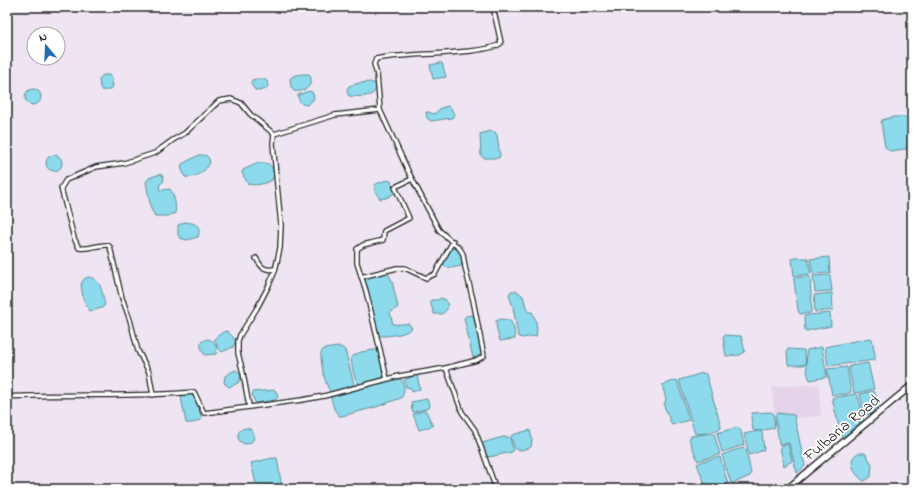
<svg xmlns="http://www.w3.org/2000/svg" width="919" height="496" font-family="'Indie Flower',sans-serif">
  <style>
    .built { fill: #e4d3e9 }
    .water { fill: #8cdaeb; stroke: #5f8e98 }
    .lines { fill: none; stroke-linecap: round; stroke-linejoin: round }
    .minor-casing { stroke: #1c1c1c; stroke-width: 6 }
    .secondary-casing { stroke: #1c1c1c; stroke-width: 8 }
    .minor { stroke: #fff; stroke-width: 3.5 }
    .secondary { stroke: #fff; stroke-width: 5 }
    .labels { text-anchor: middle; stroke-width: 3.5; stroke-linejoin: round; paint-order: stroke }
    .street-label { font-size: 16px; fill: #1c1c1c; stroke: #fff }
  </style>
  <rect width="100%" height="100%" fill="#efe5f2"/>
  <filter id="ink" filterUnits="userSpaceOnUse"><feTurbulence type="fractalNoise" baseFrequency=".025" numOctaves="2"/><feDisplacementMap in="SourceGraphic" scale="8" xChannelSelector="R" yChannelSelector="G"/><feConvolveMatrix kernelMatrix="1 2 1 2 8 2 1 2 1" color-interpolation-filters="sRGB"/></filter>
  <g filter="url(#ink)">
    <polygon class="built" points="819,384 821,416 775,419 772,387"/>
    <g class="water">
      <polygon points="440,63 442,63 446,77 433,79 430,65"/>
      <path d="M302 74H309C316 85 304 93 294 91L291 87 290 79C292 75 298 75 302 74Z"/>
      <path d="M103 75H109L111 76 113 87C110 90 106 91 102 90L100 88 99 79Z"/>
      <polygon points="256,79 264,79 267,81 268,86 266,89 260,91 255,90 251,84 252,80"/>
      <path d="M370 82 376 84C379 98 359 97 349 96 347 93 346 89 349 86L359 83Z"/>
      <circle cx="33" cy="97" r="8"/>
      <path d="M309 91 312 92 314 97 313 100 307 105C301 105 298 101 298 95Z"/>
      <polygon points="447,106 451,108 454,115 452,118 431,121 427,118 426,112 428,112 434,114 441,108"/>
      <polygon points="893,117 905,117 908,119 910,126 912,126 912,148 890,151 885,147 881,122 882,120"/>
      <polygon points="490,131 495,132 497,135 500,156 499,158 484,158 481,156 480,134"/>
      <circle cx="54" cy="163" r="8"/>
      <path d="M199 155C206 155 208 155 210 162 207 171 194 179 185 177L181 167 182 164Z"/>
      <path d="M258 163C269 163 272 163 274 175L272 180C265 184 256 186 248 184L242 173 243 170Z"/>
      <path d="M160 174 163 176 164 181 160 184 159 189 162 190 170 189C174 194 177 207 175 213L168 216H155L151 209 146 182 149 178Z"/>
      <polygon points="386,180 391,181 395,193 386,198 380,199 375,191 374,185"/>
      <path d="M185 222C195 223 202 225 198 237L187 240 180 238 178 235V225Z"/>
      <path d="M451 248 458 249C461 253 464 261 461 266L451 268 445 267 444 266 445 257Z"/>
      <polygon points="829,257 830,273 813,274 810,259"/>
      <polygon points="795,258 808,258 811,274 794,276 792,259"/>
      <path d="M388 273 392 281 398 307 390 313 393 324C398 325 404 323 409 324L412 328C405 335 389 336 379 336L377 334 363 280 364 277Z"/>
      <polygon points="830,275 832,291 815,292 813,276"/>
      <polygon points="809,276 810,277 812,310 810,313 800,314 798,310 794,281 794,278"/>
      <path d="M88 277C102 278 102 294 105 305L102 308 90 311 88 309 83 298 81 284 84 279Z"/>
      <path d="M511 291H517L523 296 527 310 529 312H532C536 318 538 329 536 336L522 338 518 336 513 307 509 295Z"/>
      <polygon points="832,293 833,310 815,312 814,295"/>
      <path d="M441 298 446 300C449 306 448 310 442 314H434L430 302 431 300H437Z"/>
      <polygon points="830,313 831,326 806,331 805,330 804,316 808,315"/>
      <polygon points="472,315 475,317 481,355 481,357 475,359 473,358 464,318 466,316"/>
      <path d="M501 319 510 320 514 328 515 339 500 341C498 334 496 328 496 321Z"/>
      <polygon points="227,331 233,337 236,341 233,347 222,352 218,348 214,339 223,332"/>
      <polygon points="724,335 741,336 745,351 740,355 726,356 723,337"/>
      <polygon points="870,338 872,339 875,355 875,360 828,366 825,347"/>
      <path d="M207 339C213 340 215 343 217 349L216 354 205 355C202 351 200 347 201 342Z"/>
      <path d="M338 347H341L345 350 354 384 348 388 331 392C325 387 320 360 321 352L324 349Z"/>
      <path d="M821 347H822L827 377 810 380C806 373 806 358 807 350Z"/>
      <polygon points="788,349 804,350 806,364 803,365 789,365 788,364 787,351"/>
      <path d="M373 350H376C382 356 385 369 384 377L381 379 360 385C353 379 352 365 351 357L361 352Z"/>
      <polygon points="868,363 874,389 862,392 854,393 849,369 850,366"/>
      <polygon points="847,367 851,392 846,394 832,395 827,369"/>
      <path d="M235 370C240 371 241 375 240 380L238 383 229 387 224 383 225 376Z"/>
      <polygon points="703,373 706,374 721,426 720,429 706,433 695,434 679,380"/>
      <polygon points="416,375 417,375 420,389 412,392 411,388 406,387 404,380"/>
      <path d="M396 379H401C405 386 405 392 401 398L376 407 342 416H339L334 409 331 398 335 395Z"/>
      <polygon points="677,380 689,420 672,425 664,406 666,399 662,385"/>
      <polygon points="274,390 276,391 278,397 275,400 257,403 255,402 252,395 253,392"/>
      <polygon points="874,391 876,395 878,408 868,415 863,408 860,394"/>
      <path d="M187 394H191L195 398 198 406 202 419C198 422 190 424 186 423L181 397Z"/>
      <polygon points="855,394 858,396 863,415 863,420 845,436 841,436 832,398"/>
      <polygon points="427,399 430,406 429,408 414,412 412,411 411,402"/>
      <polygon points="422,411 426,411 433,426 419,430 413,414"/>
      <polygon points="771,412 773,413 775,427 774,428 759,431 753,430 751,418 752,413"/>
      <polygon points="777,413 794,415 805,466 797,473 789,443 780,445 779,443 775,416"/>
      <polygon points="738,427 741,431 744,445 722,452 717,433"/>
      <circle cx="246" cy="436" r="8"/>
      <path d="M530 430 532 439 531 447C527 449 520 451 515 449L511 437 512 435Z"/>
      <polygon points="759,431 762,432 764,450 749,455 744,434"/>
      <polygon points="713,433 714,434 720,454 698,461 689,439 691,436"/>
      <polygon points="503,437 508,437 510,438 513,449 512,452 489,457 486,456 482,443"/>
      <polygon points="788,444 792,460 792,461 784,466 780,447"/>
      <polygon points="744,448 746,449 751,474 750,476 734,483 731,483 722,455 732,451"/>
      <path d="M859 453H865L872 464 871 477 864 481C855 476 845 458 859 453Z"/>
      <polygon points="718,457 720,457 728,484 715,489 707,489 697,464 704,461"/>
      <polygon points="273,458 277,458 282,488 276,489 273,486 257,488 251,463"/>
    </g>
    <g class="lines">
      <defs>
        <g id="minor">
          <path d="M380 110 377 75 374 64 376 59C400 53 489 55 501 43L493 7"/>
          <path d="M256 258C261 267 264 271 275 269"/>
          <polyline points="361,277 397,268 405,268 426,278 435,274 453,241"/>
          <polyline points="387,379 366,291 357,263 357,249 363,245 383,240 384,231 409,218 395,187 412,179"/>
          <path d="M153 395 149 372 138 351 130 320 122 298 110 247 108 245C98 244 89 250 79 248L74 238 61 188 66 180 96 167 124 163 155 153 173 140 185 133 219 101 231 99 241 103 250 114 274 134"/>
          <path d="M7 397C69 393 132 398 194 392L204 413 302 400 324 396 399 376 446 368 462 412 475 430 496 489"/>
          <polyline points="249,406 243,373 238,353 238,341 240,335 257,308 268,287 275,271 280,248 281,225 273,144 274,134 335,115 380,110 409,173 439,230 460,249 463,254 465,267 473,300 484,356 477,360 446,368"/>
        </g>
        <polyline id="secondary" points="787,489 912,385"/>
      </defs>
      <use href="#minor" class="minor-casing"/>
      <use href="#secondary" class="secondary-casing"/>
      <use href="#minor" class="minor"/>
      <use href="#secondary" class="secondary"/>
    </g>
  </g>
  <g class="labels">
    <g class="street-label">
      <text transform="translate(841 427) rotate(-40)" y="6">Fulbaria Road</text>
    </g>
  </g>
  <rect width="919" height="496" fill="none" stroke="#fff" stroke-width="24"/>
  <rect x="12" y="12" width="895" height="472" fill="none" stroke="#1c1c1c" stroke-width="1.5" filter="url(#ink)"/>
  <g transform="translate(46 46) rotate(341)"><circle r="19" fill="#ffffff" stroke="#a4a4a4"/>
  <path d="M0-3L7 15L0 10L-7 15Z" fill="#1f6fb2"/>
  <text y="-6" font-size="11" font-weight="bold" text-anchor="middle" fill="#1c1c1c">N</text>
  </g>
</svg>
